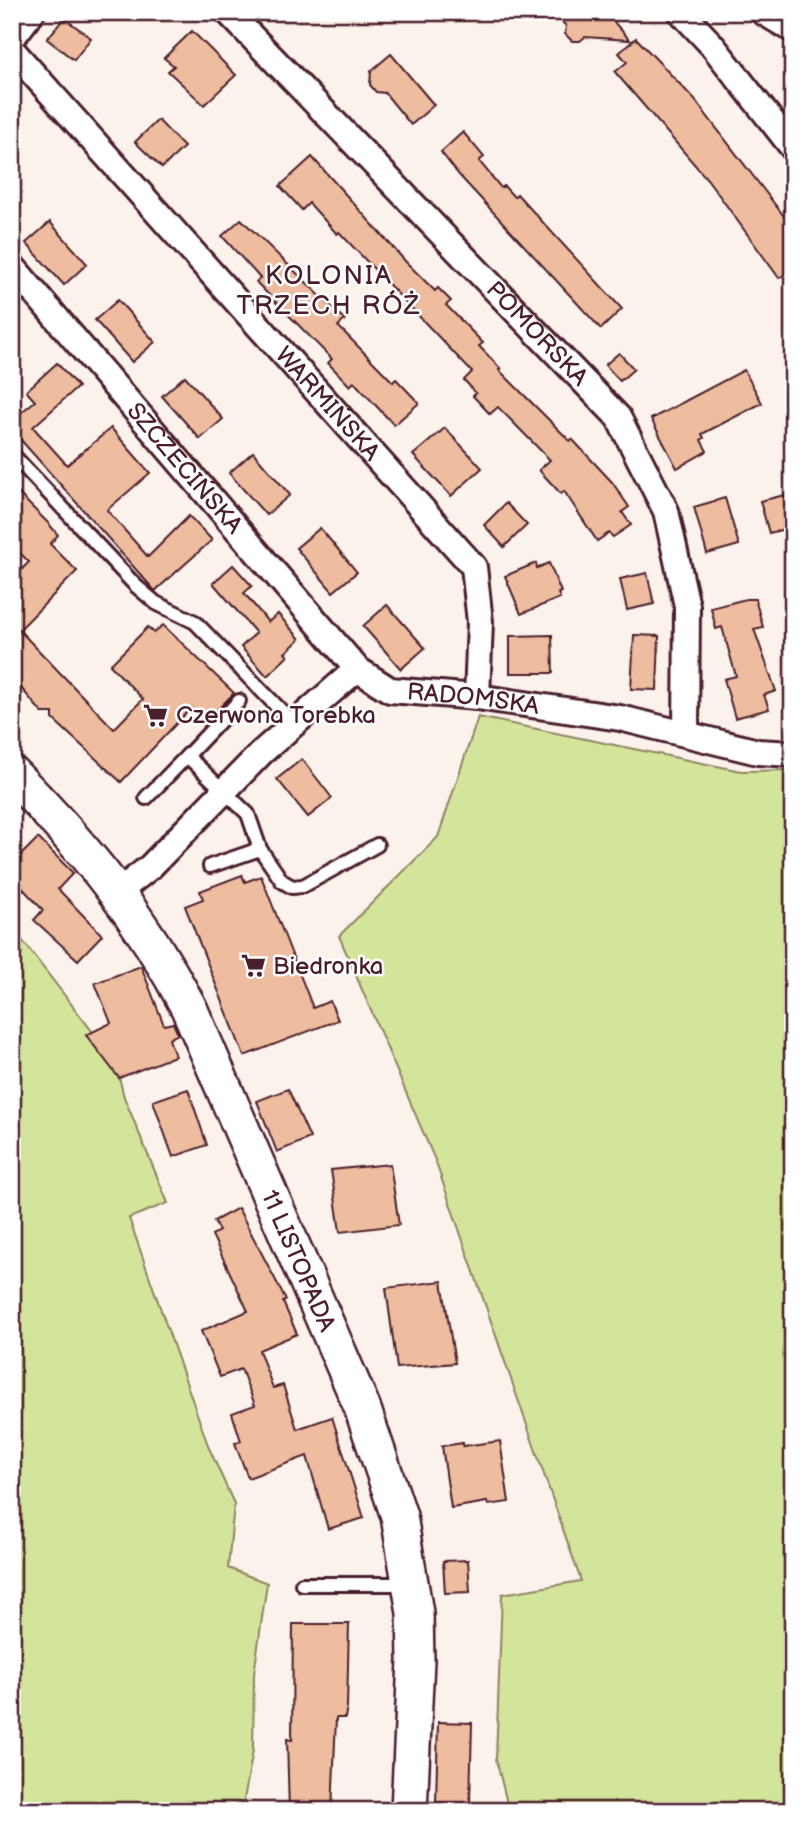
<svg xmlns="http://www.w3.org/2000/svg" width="805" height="1823" font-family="'Balsamiq Sans',sans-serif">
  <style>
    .green { fill: #d3e59a; stroke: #8e8262; stroke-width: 2 }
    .building { fill: #eebc9f; stroke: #4a1f2b; stroke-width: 2 }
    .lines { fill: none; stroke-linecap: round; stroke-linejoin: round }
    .lane-casing { stroke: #4a1f2b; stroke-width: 18 }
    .street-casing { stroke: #4a1f2b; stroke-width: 30 }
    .secondary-casing { stroke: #4a1f2b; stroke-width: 40 }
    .lane { stroke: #fff; stroke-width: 12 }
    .street { stroke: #fff; stroke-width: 24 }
    .secondary { stroke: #fff; stroke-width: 35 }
    .labels { text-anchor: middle; stroke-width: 5; stroke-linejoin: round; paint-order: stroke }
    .street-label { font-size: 24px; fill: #4a1f2b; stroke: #fff }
    .poi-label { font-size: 24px; fill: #4a1f2b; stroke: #fff; text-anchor: start }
    .neighbourhood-label { font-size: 26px; letter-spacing: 2px; fill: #4a1f2b; stroke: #fff }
  </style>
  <rect width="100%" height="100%" fill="#fcf2ec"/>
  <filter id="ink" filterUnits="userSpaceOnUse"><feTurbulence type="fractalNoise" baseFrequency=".0143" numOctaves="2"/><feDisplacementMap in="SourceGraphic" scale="14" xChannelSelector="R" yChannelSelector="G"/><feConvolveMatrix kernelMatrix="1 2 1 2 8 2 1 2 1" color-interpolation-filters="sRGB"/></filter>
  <g filter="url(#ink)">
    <g class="green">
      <polygon points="478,717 741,771 793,770 793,1811 509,1811 496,1759 502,1594 581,1581 435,1160 339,936 438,837"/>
      <polygon points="12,927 115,1061 124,1097 168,1203 129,1218 209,1448 234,1504 228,1568 267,1583 254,1674 253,1750 242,1811 12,1811"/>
    </g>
    <g class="building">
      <polygon points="571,12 605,12 630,40 585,37 580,41 572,41 565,34 566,26 561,21"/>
      <polygon points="64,18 91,38 74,60 47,39"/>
      <polygon points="192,31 236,75 204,105 168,71 174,66 164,58"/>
      <polygon points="636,38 694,99 793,228 793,269 779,278 708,180 615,72 627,62 619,53"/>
      <polygon points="391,54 434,105 411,125 385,93 376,92 370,85 371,71"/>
      <polygon points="158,120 184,147 162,168 135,142"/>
      <polygon points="463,132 484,157 479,161 501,188 504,186 514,197 517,194 622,309 601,329 459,175 441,152"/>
      <polygon points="312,157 406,262 435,291 438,288 451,301 446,305 483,343 479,346 501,369 499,370 570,441 572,439 612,482 629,507 622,512 631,525 613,537 609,533 597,541 564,491 561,494 539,470 550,460 498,407 490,414 473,396 476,393 464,380 472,372 339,232 337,234 309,203 302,210 280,186"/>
      <polygon points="241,219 345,320 338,326 393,382 396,379 419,403 394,425 354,382 350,386 328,363 332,359 256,282 260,278 222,236"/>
      <polygon points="50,222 87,264 64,285 26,243"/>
      <polygon points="118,300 155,342 132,362 95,320"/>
      <polygon points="619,353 634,369 620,381 605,365"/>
      <polygon points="57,363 78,387 33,427 67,465 111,428 130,450 150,473 107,510 148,557 189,516 212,540 155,591 12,430 12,420 35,401 26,391"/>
      <polygon points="744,370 762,403 702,434 704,438 701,440 707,451 677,468 651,419"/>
      <polygon points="185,376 223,419 200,439 162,396"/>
      <polygon points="445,428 482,468 451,496 413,455"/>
      <polygon points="253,452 290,495 266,515 229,473"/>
      <polygon points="12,487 49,524 58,535 50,544 77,571 19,630 114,729 143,699 110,665 148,627 154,633 163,625 234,693 205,722 191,708 121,782 53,719 53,713 42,713 12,677 12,579 29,562 12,545"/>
      <polygon points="785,495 793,527 769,533 760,501"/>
      <polygon points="725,498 739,545 707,554 694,507"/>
      <polygon points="506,503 527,525 504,547 484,525"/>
      <polygon points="320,528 357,572 333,592 296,548"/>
      <polygon points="536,563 537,568 549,563 561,592 558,593 560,598 521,614 505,576"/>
      <polygon points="233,565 252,586 244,593 268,622 278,614 300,639 285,653 288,656 267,676 241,647 256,633 213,583"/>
      <polygon points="647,573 654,604 627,610 620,579"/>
      <polygon points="746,599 755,599 763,627 754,629 776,691 764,695 769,709 735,718 724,679 736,676 722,627 716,629 711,608"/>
      <polygon points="387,605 425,648 401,669 363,626"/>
      <polygon points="552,635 553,673 510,673 510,636"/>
      <polygon points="634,635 659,636 657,690 631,689"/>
      <polygon points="302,759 332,798 308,817 277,779"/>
      <polygon points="38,838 73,873 58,889 102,935 78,960 34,920 43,910 12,877 12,864"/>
      <polygon points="242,875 245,882 261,876 313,1008 330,1001 338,1020 244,1056 185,906 203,899 200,891"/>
      <polygon points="141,966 164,1025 173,1023 178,1034 169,1039 175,1056 119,1078 86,1035 111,1023 95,983"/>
      <polygon points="188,1089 207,1145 173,1157 153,1101"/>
      <polygon points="288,1089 310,1138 277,1152 257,1101"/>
      <polygon points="390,1164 399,1225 340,1232 331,1170"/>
      <polygon points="238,1208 286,1300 283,1302 297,1334 259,1350 273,1388 283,1385 297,1429 332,1417 364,1518 328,1529 307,1456 248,1478 235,1443 241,1441 232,1413 255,1405 241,1369 220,1377 201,1331 248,1311 212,1235 219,1231 214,1221"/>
      <polygon points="442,1281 455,1363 397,1368 386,1288"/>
      <polygon points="500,1441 509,1502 488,1505 487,1502 451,1508 442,1446 463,1443 463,1446"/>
      <polygon points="468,1560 470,1592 445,1593 443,1561"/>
      <polygon points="293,1624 349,1624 347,1707 345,1718 336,1718 332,1811 289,1811 287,1739 292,1740"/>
      <polygon points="438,1722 472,1723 470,1803 436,1803"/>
    </g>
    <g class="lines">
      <defs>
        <g id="lane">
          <polyline points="12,454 136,586 156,603 195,622 294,724"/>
          <polyline points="146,798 187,756"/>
          <polyline points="260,849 282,881 292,887 303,886 377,845"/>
          <polyline points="210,866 260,849 248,814 187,756 239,701"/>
          <polyline points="302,1584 408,1584"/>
        </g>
        <g id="street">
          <path id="s1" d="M228 12 618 417 666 511 687 606 686 734"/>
          <polyline points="681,12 712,45 793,148"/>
          <polyline points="763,12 793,30"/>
          <polyline points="12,38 32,12"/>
          <path id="s2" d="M12 50 474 567 480 622 477 697"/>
          <path id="s3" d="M12 266 357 669"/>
          <path id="s4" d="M118 892 150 867 262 752 357 669 390 690 477 697 620 718 758 752 793 754"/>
        </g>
        <g id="secondary">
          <path id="s5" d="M12 774C85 848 141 916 189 1008L362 1407 399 1516 415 1613 416 1660 409 1811"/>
        </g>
      </defs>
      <use href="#lane" class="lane-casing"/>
      <use href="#street" class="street-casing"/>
      <use href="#secondary" class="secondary-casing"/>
      <use href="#lane" class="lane"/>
      <use href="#street" class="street"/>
      <use href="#secondary" class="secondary"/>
    </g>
  </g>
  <defs>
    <symbol id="supermarket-bare" viewBox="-9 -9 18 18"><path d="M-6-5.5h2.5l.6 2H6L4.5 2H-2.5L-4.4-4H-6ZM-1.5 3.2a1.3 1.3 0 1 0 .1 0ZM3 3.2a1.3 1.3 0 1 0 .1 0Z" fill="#4a1f2b" stroke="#fff" stroke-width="2.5" paint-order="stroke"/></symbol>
  </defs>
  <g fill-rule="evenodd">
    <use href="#supermarket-bare" x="138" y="698" width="35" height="35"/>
    <use href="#supermarket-bare" x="236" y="948" width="35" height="35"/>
  </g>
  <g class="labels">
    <g class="street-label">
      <text dy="8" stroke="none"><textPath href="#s1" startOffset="446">POMORSKA</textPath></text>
      <text dy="8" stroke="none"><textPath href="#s2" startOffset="474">WARMIŃSKA</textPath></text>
      <text dy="8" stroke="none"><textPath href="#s3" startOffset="266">SZCZECIŃSKA</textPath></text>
      <text dy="8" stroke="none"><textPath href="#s4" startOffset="450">RADOMSKA</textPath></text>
      <text dy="8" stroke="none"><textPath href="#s5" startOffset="570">11 LISTOPADA</textPath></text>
    </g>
    <g class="poi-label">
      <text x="176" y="723">Czerwona Torebka</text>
      <text x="273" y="974">Biedronka</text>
    </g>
    <g class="neighbourhood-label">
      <text x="329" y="284">KOLONIA<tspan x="329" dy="30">TRZECH RÓŻ</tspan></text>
    </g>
  </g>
  <rect width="805" height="1823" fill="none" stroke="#fff" stroke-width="42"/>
  <rect x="21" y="21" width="763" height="1781" fill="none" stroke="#4a1f2b" stroke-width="2.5" filter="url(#ink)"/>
</svg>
